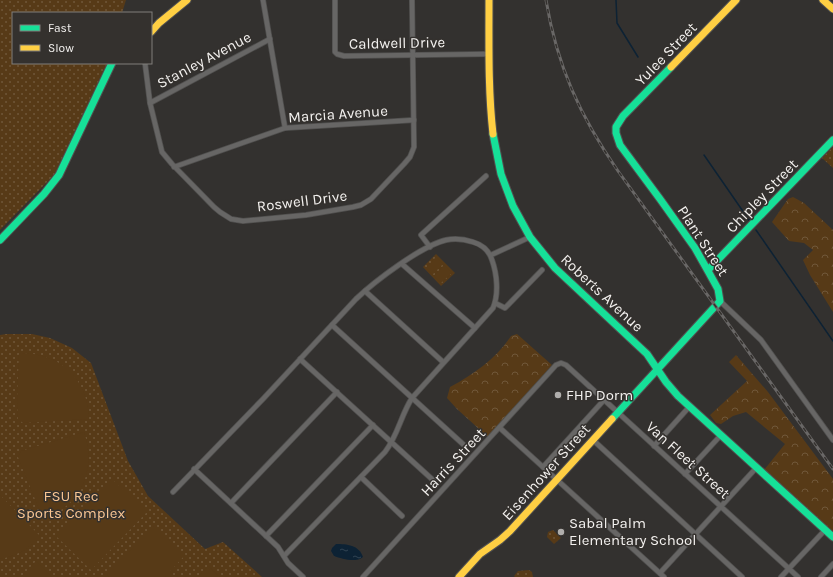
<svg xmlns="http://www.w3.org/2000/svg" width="833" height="577" font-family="Karla,sans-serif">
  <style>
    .forest { fill: url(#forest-crowns) }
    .park { fill: url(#park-dots) }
    .pitch { fill: #573a17 }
    .water { fill: url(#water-ripples) }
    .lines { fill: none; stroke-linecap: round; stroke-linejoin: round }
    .stream { stroke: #0d2234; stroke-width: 1.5 }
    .street-casing { stroke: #51504f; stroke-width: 6 }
    .fast-casing { stroke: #51504f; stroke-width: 9 }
    .slow-casing { stroke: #51504f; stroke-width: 9 }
    .street { stroke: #676665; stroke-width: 4.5 }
    .fast { stroke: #16e098; stroke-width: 7 }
    .slow { stroke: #ffcf43; stroke-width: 7 }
    .rail-casing { stroke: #696766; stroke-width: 3 }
    .rail { stroke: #34312e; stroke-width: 1.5; stroke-dasharray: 4.5; stroke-linecap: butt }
    .poi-dot { fill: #b0aeac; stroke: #34312e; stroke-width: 1.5 }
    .labels { text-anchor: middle; stroke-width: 3; stroke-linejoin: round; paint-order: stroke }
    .street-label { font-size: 15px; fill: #f3f1ef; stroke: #34312e }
    .poi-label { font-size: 15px; fill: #f3f1ef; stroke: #34312e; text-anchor: start }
    .park-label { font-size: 15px; fill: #fac693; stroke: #34312e }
  </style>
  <defs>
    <pattern id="forest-crowns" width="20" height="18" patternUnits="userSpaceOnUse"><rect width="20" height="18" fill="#573a17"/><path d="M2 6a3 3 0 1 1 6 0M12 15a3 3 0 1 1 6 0" fill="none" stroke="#705739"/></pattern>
    <pattern id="park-dots" width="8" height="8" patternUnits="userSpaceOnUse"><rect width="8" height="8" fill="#573a17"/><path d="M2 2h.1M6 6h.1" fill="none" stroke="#705739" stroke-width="1.8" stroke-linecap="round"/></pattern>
    <pattern id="water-ripples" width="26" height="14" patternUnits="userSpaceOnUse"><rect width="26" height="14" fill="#0d2234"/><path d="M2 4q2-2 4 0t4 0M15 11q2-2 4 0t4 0" fill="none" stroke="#314352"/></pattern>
  </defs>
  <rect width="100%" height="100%" fill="#33312f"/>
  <g class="forest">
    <polygon points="793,197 804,203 833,230 833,312 810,275 803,260 813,250 804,243 789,241 772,222 788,199"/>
    <path d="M517 334 552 365 489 438 457 409 447 398 450 387C474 374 496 359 511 336Z"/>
    <polygon points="736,355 768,392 833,479 833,534 764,470 785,444 746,412 733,416 721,424 716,423 710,415 747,381 729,362"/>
  </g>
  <g class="park">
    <polygon points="0,0 126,0 122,13 13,13 13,63 107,63 54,175 0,230"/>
    <polygon points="833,147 833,168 822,158"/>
    <polygon points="436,254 455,273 441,286 423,267"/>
    <polygon points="6,334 32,334 50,338 72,348 91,363 128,461 148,496 205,549 223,542 262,577 0,577 0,335"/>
    <polygon points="553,530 561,538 554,544 547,537 548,532"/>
    <polygon points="529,570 532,572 533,577 515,577 514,576 518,571"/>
  </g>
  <g class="pitch">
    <polygon points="436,257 443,264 432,275 426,268"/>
    <polygon points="444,265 452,273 441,283 434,276"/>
    <path d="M19 353C59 352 88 378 89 419L23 423 18 419 17 403Z"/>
    <path d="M84 432C97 469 81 506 43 519L18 457 21 451Z"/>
    <polygon points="112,479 147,512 91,570 56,536"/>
    <path d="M0 495 40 536C30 549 16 556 0 559Z"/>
    <polygon points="154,526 185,555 165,577 109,577 107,575"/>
    <polygon points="36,561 52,577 21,577"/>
    <polygon points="208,566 220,577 198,577"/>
  </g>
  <path class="water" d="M336 544C347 544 359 545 363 557 356 563 342 559 334 556L331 551 332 548Z"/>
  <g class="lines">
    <g class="stream">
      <polyline points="616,0 617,23 638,57"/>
      <polyline points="704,155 749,220"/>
      <polyline points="756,230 833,341"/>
    </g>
    <defs>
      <g id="street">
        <polyline points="263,0 285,128"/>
        <polyline points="335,0 335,52 337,54 344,56 489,54"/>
        <polyline points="145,63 150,103 162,152 172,164 214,207 220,212 231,219 243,221 306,215 353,207 361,205 371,199 404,164 410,157 414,147 412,0"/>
        <polyline points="150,103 270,39"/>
        <polyline points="174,167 285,128 414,120"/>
        <polyline points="430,247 421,235 486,176"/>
        <polyline points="491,255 530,237"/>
        <polyline points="402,264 475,328"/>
        <polyline points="365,291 443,362"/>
        <polyline points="720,301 761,340 833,440"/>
        <polyline points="495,303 505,308 542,270"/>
        <polyline points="332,325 465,446"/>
        <polyline points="300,359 434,481"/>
        <polyline points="500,428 664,577"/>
        <polyline points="593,440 742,577"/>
        <polyline points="654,446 690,406"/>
        <polyline points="543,467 604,400"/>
        <polyline points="194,469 278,547 288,563 303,577"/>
        <polyline points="685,474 721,435"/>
        <polyline points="361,477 402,516"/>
        <path d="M173 492 263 399 356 299C375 281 421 246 446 240 455 238 464 239 473 242 483 245 489 250 492 260 497 274 499 294 493 308L412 398C401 415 398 435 385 452L284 556"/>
        <polyline points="231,503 337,392"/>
        <polyline points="266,536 373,425"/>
        <polyline points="660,573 757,467"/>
        <polyline points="363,577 556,365 561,363 566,365 798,577"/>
        <polyline points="781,577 825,530"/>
        <polyline points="821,577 833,564"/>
      </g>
      <g id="fast">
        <polyline points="493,134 501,174 513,206 530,237 555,268 647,354 666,382 678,396 833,537"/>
        <polyline points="0,240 44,194 59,175 112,63"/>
        <polyline points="709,269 833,140"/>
        <polyline points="612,419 720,301 718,289 708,271 695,248 660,199 620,145 616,133 616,127 623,116 671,67"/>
      </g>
      <g id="slow">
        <path d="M489 0C489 45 488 90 493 134"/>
        <polyline points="823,0 833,9"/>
        <polyline points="151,32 159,23 187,0"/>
        <polyline points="671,67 736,0"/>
        <polyline points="459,577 480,554 500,540 510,531 612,419"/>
      </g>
    </defs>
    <use href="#street" class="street-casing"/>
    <use href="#fast" class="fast-casing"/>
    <use href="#slow" class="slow-casing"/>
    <use href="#street" class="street"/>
    <use href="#fast" class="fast"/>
    <use href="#slow" class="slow"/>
    <defs>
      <path id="rail" d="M546 0C557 66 580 116 618 171L833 469"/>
    </defs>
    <use href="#rail" class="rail-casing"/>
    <use href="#rail" class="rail"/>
  </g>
  <g class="poi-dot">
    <circle cx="558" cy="395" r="4"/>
    <circle cx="561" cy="532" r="4"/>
  </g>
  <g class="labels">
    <g class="street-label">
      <text transform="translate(397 43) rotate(-1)" y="5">Caldwell Drive</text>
      <text transform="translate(666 54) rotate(-46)" y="5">Yulee Street</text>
      <text transform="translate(204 60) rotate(-28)" y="5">Stanley Avenue</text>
      <text transform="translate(338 114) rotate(-4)" y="5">Marcia Avenue</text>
      <text transform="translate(762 196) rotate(-46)" y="5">Chipley Street</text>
      <text transform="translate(302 201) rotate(-7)" y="5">Roswell Drive</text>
      <text transform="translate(703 241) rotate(57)" y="5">Plant Street</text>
      <text transform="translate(602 293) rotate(43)" y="5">Roberts Avenue</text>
      <text transform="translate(688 460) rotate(42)" y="5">Van Fleet Street</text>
      <text transform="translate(453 462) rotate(-47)" y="5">Harris Street</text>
      <text transform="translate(546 472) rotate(-48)" y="5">Eisenhower Street</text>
    </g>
    <g class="poi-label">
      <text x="566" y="400">FHP Dorm</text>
      <text x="569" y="528">Sabal Palm<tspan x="569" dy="17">Elementary School</tspan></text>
    </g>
    <g class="park-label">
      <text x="71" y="501">FSU Rec<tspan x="71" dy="17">Sports Complex</tspan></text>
    </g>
  </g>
  <rect x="12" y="12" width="140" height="52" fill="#34312e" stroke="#807e7b"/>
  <rect x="20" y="25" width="20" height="6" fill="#16e098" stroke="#807e7b"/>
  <text x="48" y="32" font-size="12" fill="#f3f1ef">Fast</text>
  <rect x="20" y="45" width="20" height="6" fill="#ffcf43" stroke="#807e7b"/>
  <text x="48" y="52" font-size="12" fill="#f3f1ef">Slow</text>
</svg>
